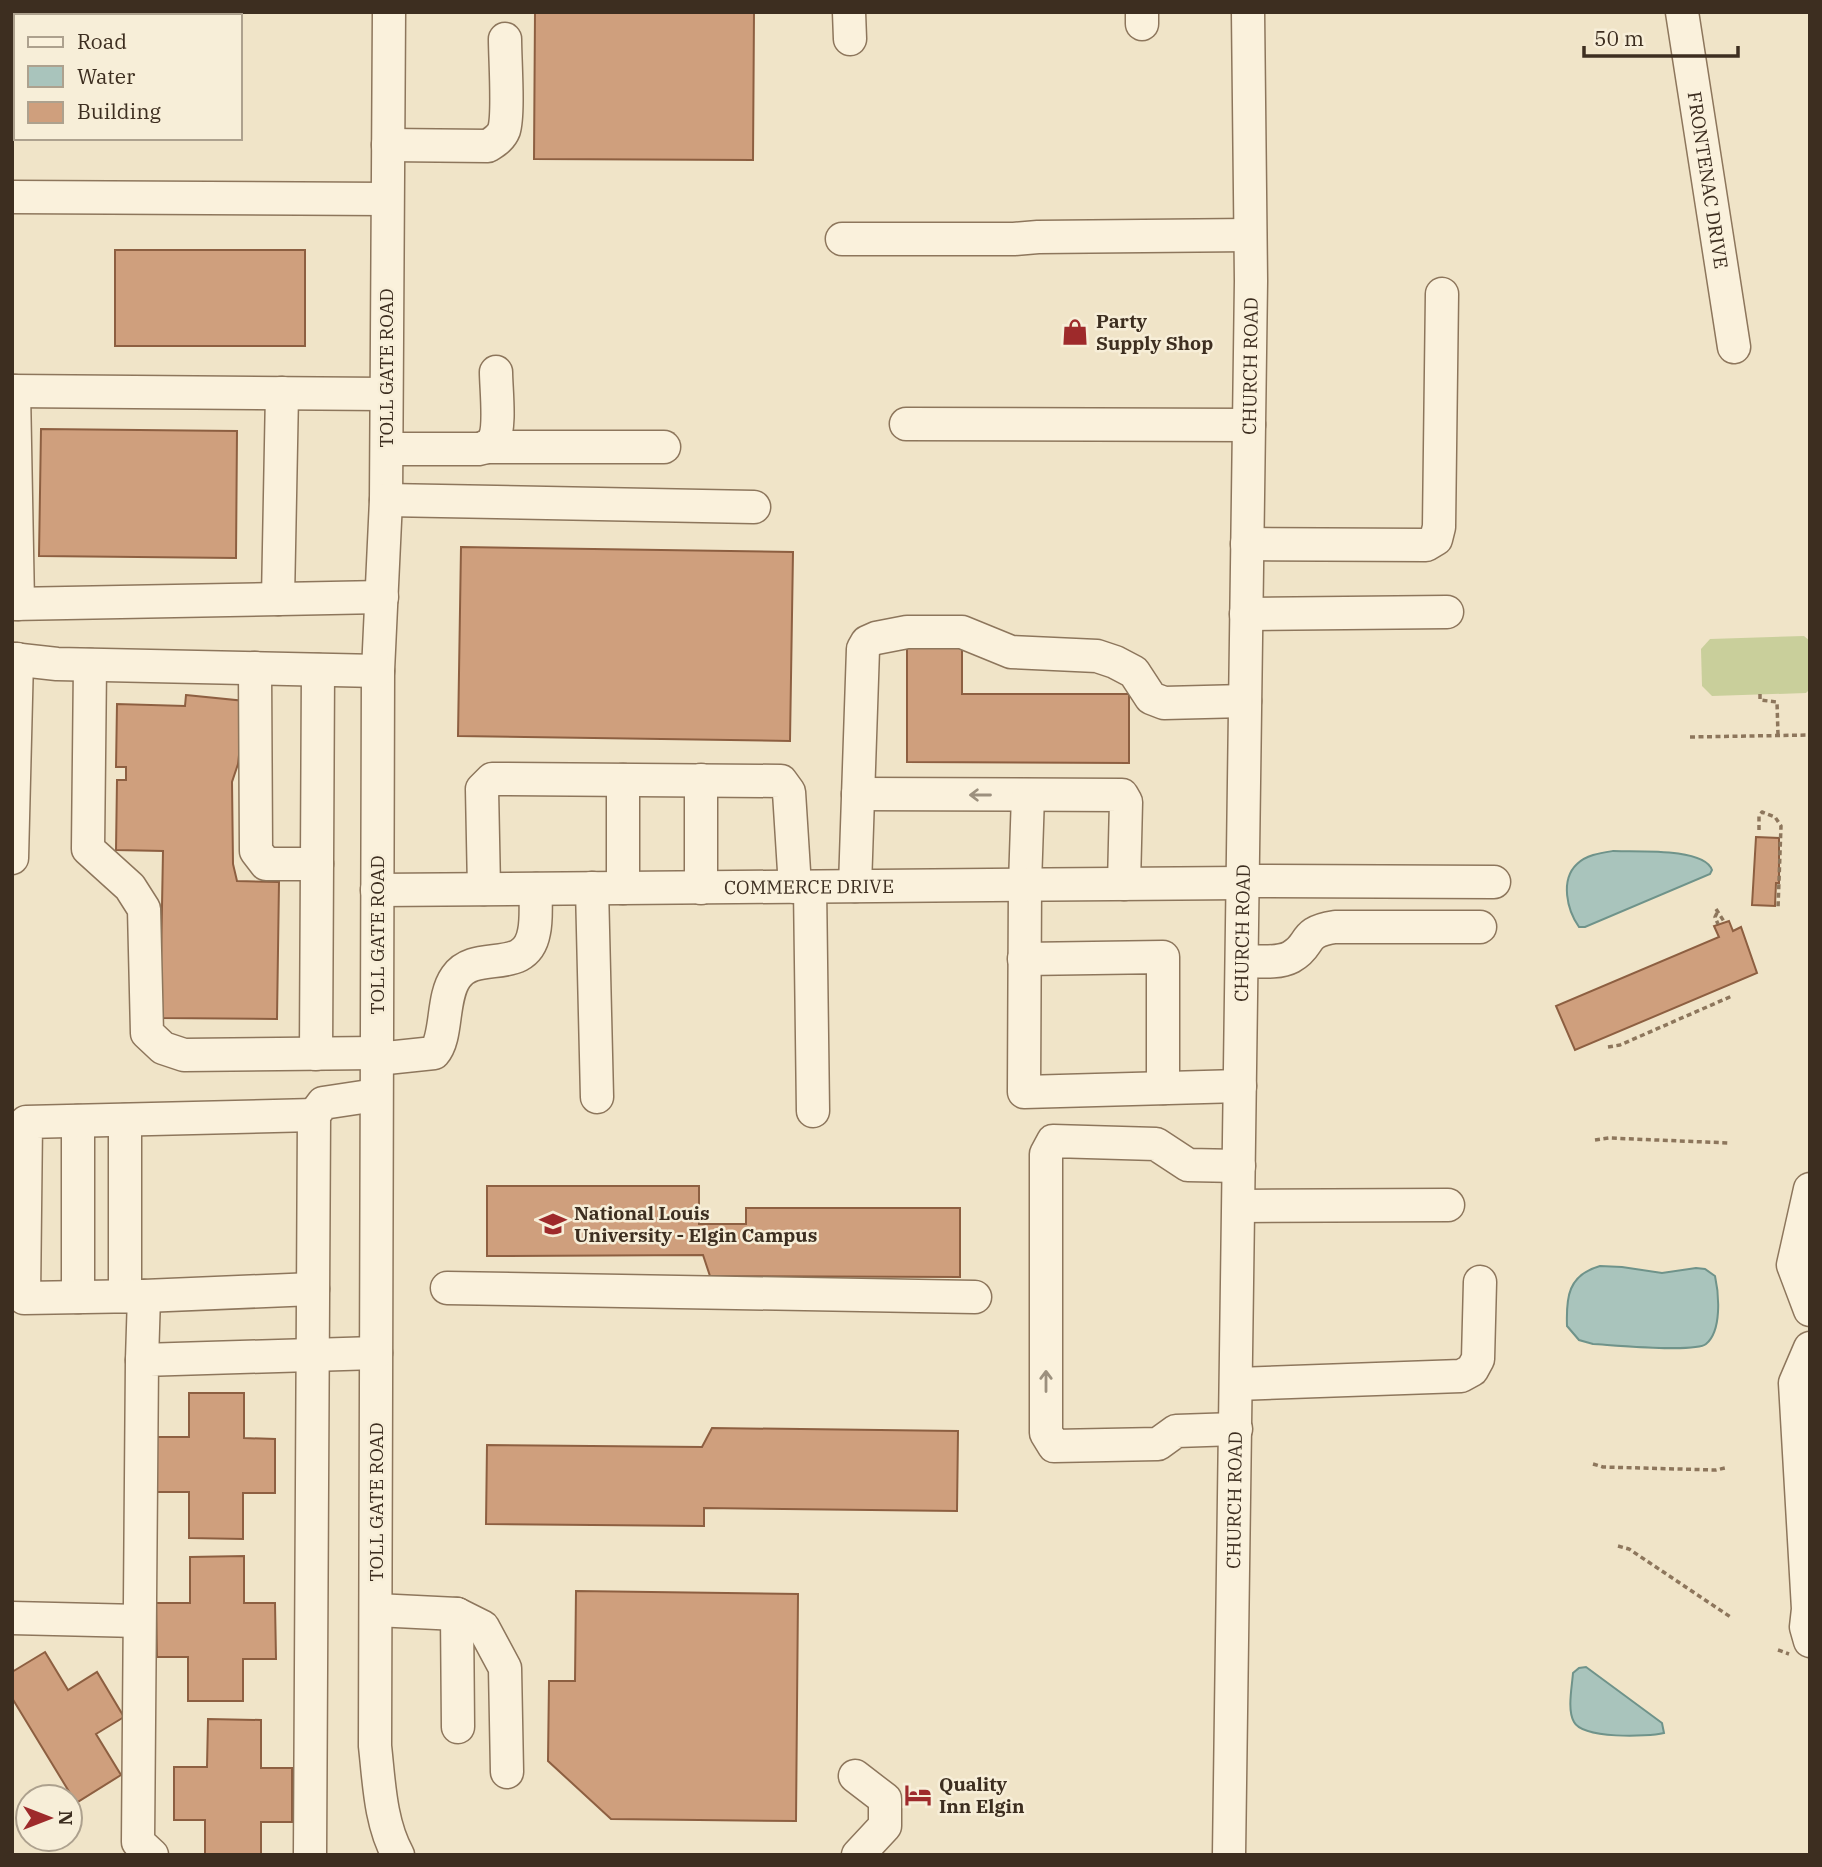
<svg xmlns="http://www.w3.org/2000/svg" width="1822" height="1867" font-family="'IBM Plex Serif',serif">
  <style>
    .green { fill: #c9cf9b }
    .water { fill: #a9c4bc; stroke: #6f938a; stroke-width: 2 }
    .building { fill: #cf9f7d; stroke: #8d5f41; stroke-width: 2 }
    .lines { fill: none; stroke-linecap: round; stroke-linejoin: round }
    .minor-casing { stroke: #8d765c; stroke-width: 35 }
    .path { stroke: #8d765c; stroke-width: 3.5; stroke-dasharray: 5 3.5; stroke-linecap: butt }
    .minor { stroke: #faf1dc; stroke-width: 32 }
    .oneway { stroke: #9c907e }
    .labels { text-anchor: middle; stroke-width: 5; stroke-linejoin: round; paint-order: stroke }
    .street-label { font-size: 19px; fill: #3d2e20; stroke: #f7eed8 }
    .poi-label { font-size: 19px; font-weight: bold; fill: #3d2e20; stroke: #f7eed8; text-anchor: start }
  </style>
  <rect width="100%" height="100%" fill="#f0e4c8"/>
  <polygon class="green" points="1804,636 1810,641 1810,689 1806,693 1712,696 1702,686 1701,649 1710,639"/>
  <g class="water">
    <path d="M1613 851C1634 852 1704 847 1712 870L1710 874 1585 927H1579C1567 910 1560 880 1577 864 1586 855 1600 853 1613 851Z"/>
    <path d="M1600 1266 1622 1267 1662 1273 1696 1268 1705 1269 1715 1276C1719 1294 1722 1331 1706 1344 1695 1353 1612 1345 1593 1344L1579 1340 1567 1326C1566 1297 1568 1275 1600 1266Z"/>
    <path d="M1586 1667 1662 1723 1664 1733C1647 1737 1583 1739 1574 1722 1567 1710 1572 1687 1573 1673L1579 1668Z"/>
  </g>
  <g class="building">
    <polygon points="535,12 754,12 753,160 534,159"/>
    <rect x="115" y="250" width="190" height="96"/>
    <polygon points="41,429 237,431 236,558 39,556"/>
    <polygon points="461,547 793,552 790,741 458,736"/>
    <polygon points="907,632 962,632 962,694 1129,694 1129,763 907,762"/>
    <polygon points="186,695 245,701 238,764 232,782 233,864 237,881 279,882 277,1019 160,1018 163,851 116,850 117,780 126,780 126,767 116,767 117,704 185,706"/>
    <polygon points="1756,837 1779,838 1779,883 1776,883 1775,906 1752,905"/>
    <polygon points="1729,921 1733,931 1741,927 1757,973 1575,1050 1556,1006 1719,937 1714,926"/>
    <polygon points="487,1186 699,1186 699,1224 746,1224 746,1208 960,1208 960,1277 710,1276 703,1255 487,1256"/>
    <polygon points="189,1393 244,1393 244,1438 275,1439 275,1493 243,1493 243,1539 189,1538 189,1492 155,1492 155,1437 189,1437"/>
    <polygon points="712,1428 958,1431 957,1511 704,1508 704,1526 486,1524 487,1445 702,1447"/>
    <polygon points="244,1556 244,1603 275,1603 276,1659 243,1659 243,1701 188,1701 188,1657 157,1657 156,1603 190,1603 190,1557"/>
    <polygon points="576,1591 798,1594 796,1821 611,1819 548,1761 549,1681 575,1681"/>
    <polygon points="45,1652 68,1690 97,1672 124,1717 96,1734 121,1775 76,1803 12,1698 12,1672"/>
    <polygon points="208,1719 261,1720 261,1768 292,1768 292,1822 261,1822 261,1855 205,1855 205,1820 174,1820 174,1767 207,1767"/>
  </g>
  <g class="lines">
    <defs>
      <g id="minor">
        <path d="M389 12 386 500 378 671 375 1746C379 1781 380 1823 398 1855"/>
        <polyline points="849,12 850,39"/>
        <polyline points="1142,12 1142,24"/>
        <path id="s1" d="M1682 12 1734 347"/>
        <path d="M388 145 488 146C494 142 501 138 504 130 509 114 505 59 505 39"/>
        <polyline points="12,197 387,199"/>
        <polyline points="842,239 1014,239 1038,237 1250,235"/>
        <polyline points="12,391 385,394"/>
        <polyline points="14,391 18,604"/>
        <polyline points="906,424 1249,425"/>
        <polyline points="485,447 664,447"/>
        <path d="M387 449H479C485 448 490 446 493 441 501 429 496 388 496 372"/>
        <polyline points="386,500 754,507"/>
        <polyline points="1247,544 1426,545 1436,539 1439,527 1442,294"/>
        <polyline points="278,599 282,393"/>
        <polyline points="12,604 382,597"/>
        <polyline points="1246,614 1447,612"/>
        <polyline points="12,659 57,664 378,671"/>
        <polyline points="90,665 88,849 130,887 144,909 147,1033 163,1048 184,1055 377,1053"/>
        <polyline points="255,668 256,851 266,864 317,864"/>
        <polyline points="623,780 623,888"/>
        <polyline points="701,780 701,888"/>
        <polyline points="858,794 1122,795 1126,802 1124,884"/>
        <polyline points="1028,795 1025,884 1024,1092 1240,1086"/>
        <polyline points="12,858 17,659"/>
        <polyline points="1243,881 1494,882"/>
        <polyline points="855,886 863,649 867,642 876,638 907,632 962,632 1011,652 1097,656 1115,662 1134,672 1151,698 1164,703 1245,701"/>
        <polyline points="810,887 813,1111"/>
        <polyline points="592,888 597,1097"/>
        <polyline points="484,889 482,789 492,779 781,781 789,792 795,887"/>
        <path id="s2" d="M377 890 1243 883"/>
        <polyline points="1024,959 1163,957 1163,1088"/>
        <path d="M1242 961C1257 961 1278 964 1291 957 1313 945 1300 932 1335 927H1480"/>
        <polyline points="316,1054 318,670"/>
        <path d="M377 1059 434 1053C448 1037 441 998 456 977 476 948 526 977 534 932 537 919 535 903 536 889"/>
        <polyline points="125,1120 125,1296"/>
        <polyline points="78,1121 78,1297"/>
        <polyline points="1810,1189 1793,1265 1810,1310"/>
        <polyline points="1239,1206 1448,1205"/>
        <polyline points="447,1288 975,1297"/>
        <polyline points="144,1296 313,1289"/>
        <polyline points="1810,1348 1795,1383 1808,1609 1806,1627 1810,1641"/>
        <polyline points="142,1360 144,1296 24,1298 26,1122 314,1115"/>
        <polyline points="1237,1384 1461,1376 1472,1370 1478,1359 1480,1282"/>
        <polyline points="1236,1429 1176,1431 1158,1444 1054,1446 1046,1433 1046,1154 1053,1141 1156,1144 1188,1165 1239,1166"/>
        <polyline points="376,1610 457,1614 483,1627 505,1668 507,1772"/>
        <polyline points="457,1614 458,1727"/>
        <polyline points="12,1618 139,1621"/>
        <polyline points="855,1776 885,1799 885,1826 858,1855"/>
        <polyline points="152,1855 138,1842 142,1360 376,1353"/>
        <polyline points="310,1855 314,1115 323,1103 376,1095"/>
        <path id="s3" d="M1229 1855 1251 281 1248 12"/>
      </g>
    </defs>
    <use href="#minor" class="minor-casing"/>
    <g class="path">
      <polyline points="1760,694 1760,700 1777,702 1778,735"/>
      <polyline points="1690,737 1810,735"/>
      <polyline points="1759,830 1759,816 1762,812 1775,817 1781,826 1778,908"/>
      <polyline points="1716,909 1725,923"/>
      <polyline points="1717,913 1715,917 1718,924"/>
      <polyline points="1608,1047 1620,1045 1732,996"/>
      <polyline points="1595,1140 1609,1138 1729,1143"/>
      <polyline points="1593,1464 1603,1467 1716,1470 1725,1468"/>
      <polyline points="1618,1546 1629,1549 1732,1618"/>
      <polyline points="1778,1650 1789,1654"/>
    </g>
    <use href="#minor" class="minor"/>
  </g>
  <defs><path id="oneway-shaft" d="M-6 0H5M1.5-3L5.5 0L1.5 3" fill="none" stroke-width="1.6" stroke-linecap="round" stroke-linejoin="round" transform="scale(1.75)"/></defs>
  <g class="oneway">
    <use href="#oneway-shaft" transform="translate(980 795) rotate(-180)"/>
    <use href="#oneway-shaft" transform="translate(1046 1381) rotate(-90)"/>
  </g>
  <defs>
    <symbol id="shop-bare" viewBox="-9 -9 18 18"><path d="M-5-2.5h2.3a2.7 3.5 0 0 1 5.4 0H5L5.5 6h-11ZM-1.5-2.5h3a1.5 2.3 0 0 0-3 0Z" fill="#9e2a2b" stroke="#f7eed8" stroke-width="2.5" paint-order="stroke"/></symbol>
    <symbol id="university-bare" viewBox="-9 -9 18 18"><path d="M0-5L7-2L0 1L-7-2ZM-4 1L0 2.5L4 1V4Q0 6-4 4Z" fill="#9e2a2b" stroke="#f7eed8" stroke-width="2.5" paint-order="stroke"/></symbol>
    <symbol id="hotel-bare" viewBox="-9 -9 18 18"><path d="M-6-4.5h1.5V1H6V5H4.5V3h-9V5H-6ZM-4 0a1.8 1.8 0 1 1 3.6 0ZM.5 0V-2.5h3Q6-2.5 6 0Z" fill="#9e2a2b" stroke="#f7eed8" stroke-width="2.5" paint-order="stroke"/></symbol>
  </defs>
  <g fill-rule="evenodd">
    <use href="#shop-bare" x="1056" y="313" width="38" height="38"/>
    <use href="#university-bare" x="534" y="1205" width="38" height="38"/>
    <use href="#hotel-bare" x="899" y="1776" width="38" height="38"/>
  </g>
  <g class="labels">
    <g class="street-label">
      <text dy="7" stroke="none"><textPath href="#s1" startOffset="170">FRONTENAC DRIVE</textPath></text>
      <text dy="7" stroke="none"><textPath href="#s3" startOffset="1489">CHURCH ROAD</textPath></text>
      <text transform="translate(386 368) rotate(-90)" y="7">TOLL GATE ROAD</text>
      <text dy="7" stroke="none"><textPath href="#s2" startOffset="432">COMMERCE DRIVE</textPath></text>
      <text dy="7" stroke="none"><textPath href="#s3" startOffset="922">CHURCH ROAD</textPath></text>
      <text transform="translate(377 935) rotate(-90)" y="7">TOLL GATE ROAD</text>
      <text dy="7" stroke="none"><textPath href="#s3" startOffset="355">CHURCH ROAD</textPath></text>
      <text transform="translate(376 1502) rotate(-90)" y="7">TOLL GATE ROAD</text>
    </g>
    <g class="poi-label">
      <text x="1096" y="328">Party<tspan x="1096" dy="22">Supply Shop</tspan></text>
      <text x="574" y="1220">National Louis<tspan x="574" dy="22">University - Elgin Campus</tspan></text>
      <text x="939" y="1791">Quality<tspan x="939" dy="22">Inn Elgin</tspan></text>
    </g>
  </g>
  <rect width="1822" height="1867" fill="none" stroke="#3d2e20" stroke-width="28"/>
  <rect x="14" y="14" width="228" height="126" fill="#f7eed8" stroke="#ada18e" stroke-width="2"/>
  <rect x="28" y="37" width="35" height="10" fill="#faf1dc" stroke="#ada18e" stroke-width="2"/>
  <text x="77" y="49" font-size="21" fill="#3d2e20">Road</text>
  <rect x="28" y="66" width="35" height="21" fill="#a9c4bc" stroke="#ada18e" stroke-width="2"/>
  <text x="77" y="84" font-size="21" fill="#3d2e20">Water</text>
  <rect x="28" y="102" width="35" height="21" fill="#cf9f7d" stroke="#ada18e" stroke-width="2"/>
  <text x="77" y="119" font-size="21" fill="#3d2e20">Building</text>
  <g transform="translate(49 1818) rotate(90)"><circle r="33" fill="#f7eed8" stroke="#ada18e" stroke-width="2"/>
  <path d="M0-5L12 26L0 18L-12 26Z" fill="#9e2a2b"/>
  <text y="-10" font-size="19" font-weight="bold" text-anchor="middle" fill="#3d2e20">N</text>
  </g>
  <path d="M1584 46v10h154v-10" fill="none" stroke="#3d2e20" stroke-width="3.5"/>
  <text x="1594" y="46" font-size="21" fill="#3d2e20" stroke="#f7eed8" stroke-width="5" paint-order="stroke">50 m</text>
</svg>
